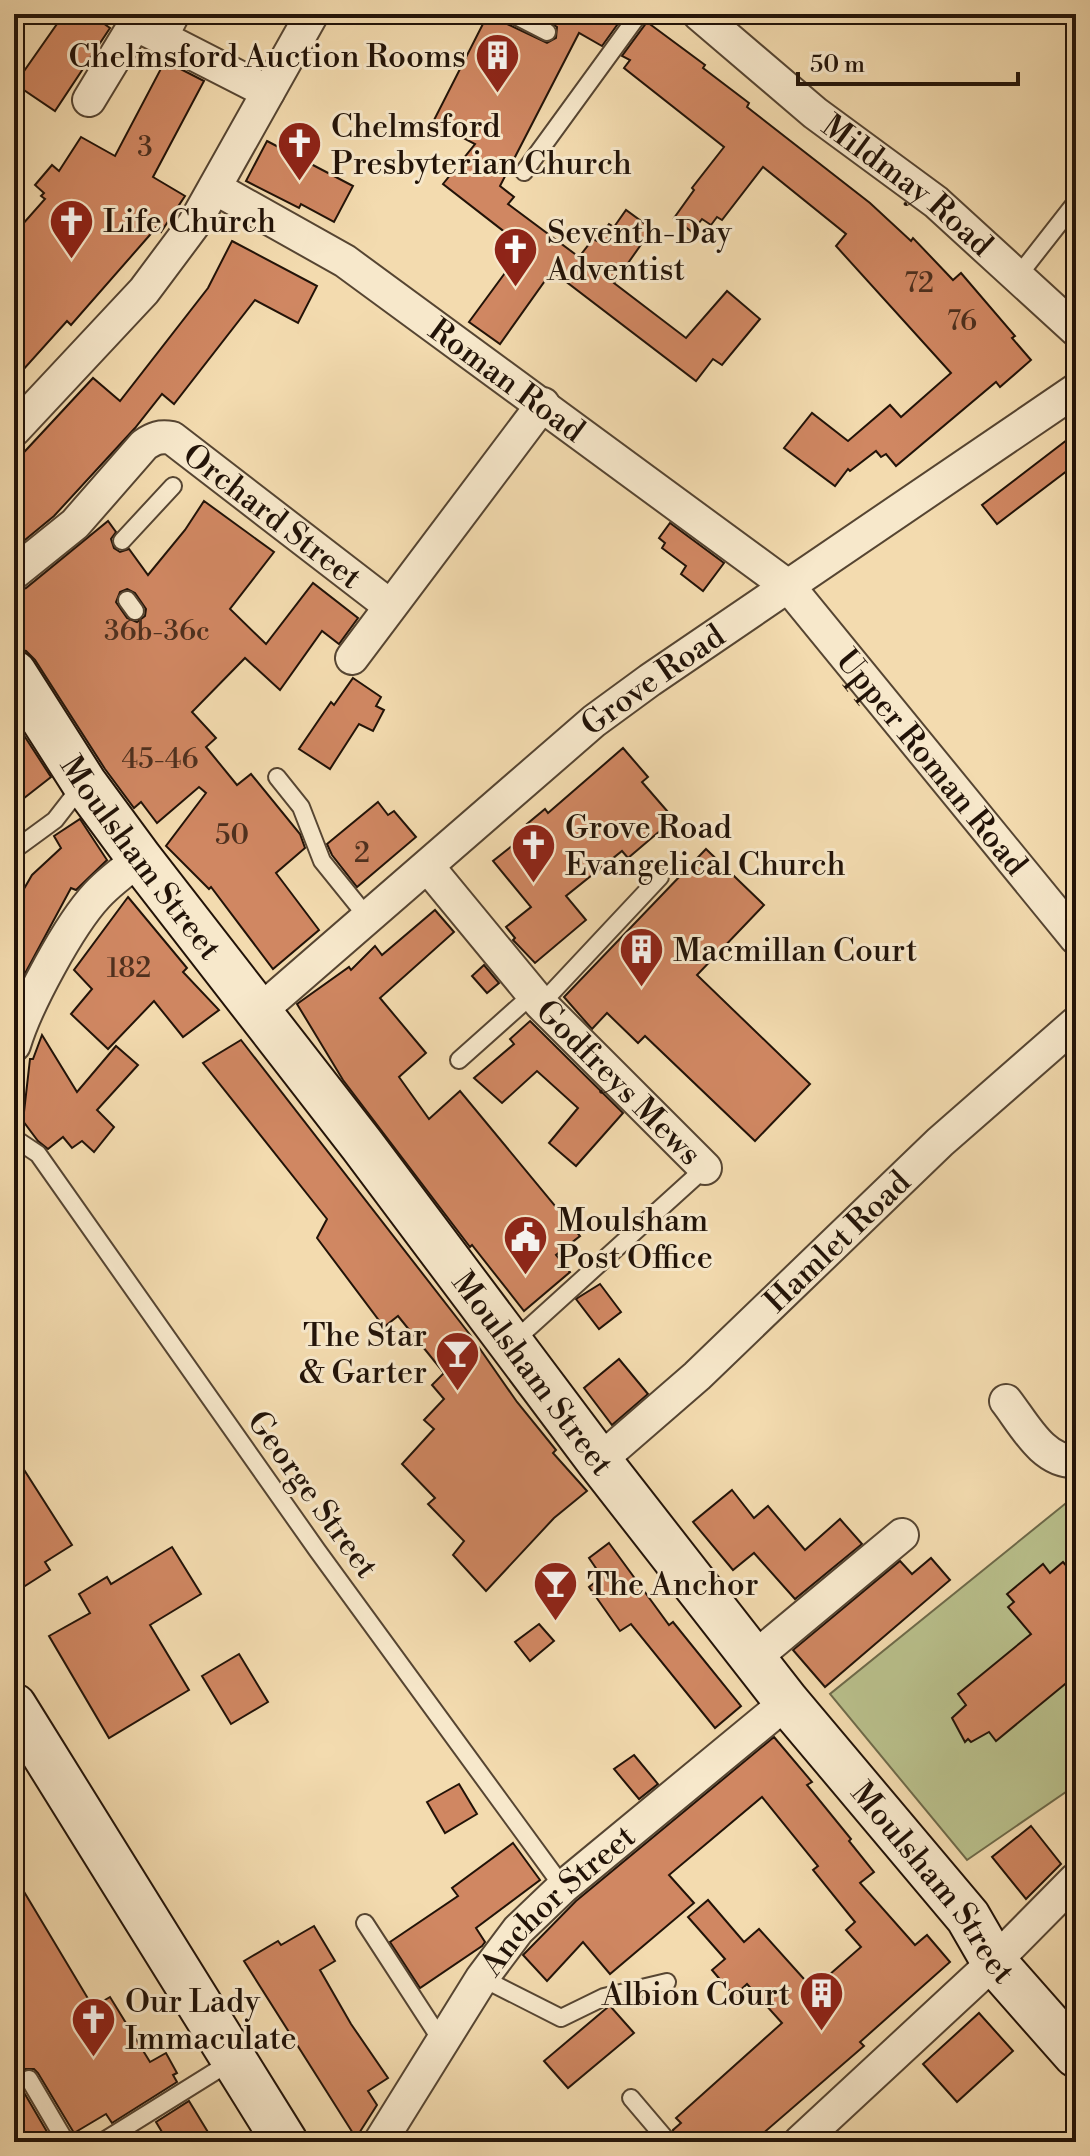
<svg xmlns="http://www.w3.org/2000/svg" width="1090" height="2156" font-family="'Libre Bodoni',serif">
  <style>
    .green { fill: #b9c08c; stroke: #6e6a4a; stroke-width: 2 }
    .building { fill: #d08762; stroke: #221308; stroke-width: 2; fill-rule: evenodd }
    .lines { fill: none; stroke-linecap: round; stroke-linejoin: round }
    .lane-casing { stroke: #564532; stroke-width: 20 }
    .street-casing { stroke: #564532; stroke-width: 36 }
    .secondary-casing { stroke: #221308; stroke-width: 48 }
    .lane { stroke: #f7e8cb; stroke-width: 16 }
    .street { stroke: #f7e8cb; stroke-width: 32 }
    .secondary { stroke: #f7e8cb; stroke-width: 44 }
    .labels { text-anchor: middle; stroke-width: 6; stroke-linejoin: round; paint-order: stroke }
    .number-label { font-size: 28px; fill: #4e301e }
    .poi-label { font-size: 32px; fill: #221308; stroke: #f7e8cb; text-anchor: start }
    .street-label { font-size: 32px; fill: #221308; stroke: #f7e8cb }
  </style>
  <rect width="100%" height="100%" fill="#f3dbaf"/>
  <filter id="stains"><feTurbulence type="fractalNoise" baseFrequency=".0025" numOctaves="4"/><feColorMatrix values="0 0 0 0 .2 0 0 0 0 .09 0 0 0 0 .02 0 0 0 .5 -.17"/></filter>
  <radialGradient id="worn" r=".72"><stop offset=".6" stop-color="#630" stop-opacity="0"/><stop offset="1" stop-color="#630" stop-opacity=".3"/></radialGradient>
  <polygon class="green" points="1076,1495 1076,1785 967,1860 830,1694"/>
  <g class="building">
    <polygon points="64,14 90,14 110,28 55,111 15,84"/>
    <polygon points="488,14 501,14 507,24 547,43 556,38 557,27 536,14 625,14 602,46 579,33 500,186 514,197 508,204 579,257 593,239 597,241 609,224 614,227 626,210 652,229 614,283 686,338 727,291 760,319 722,365 713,359 696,381 552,271 500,344 469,322 524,247 443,184 475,144 433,122"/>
    <polygon points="647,22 705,65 703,68 749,103 747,107 870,203 911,241 913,238 953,280 961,273 1015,336 1012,338 1031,360 1000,387 996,382 896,466 886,454 881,457 876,451 850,471 848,469 835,486 784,448 812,413 848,441 890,405 901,417 951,373 836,246 846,234 763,167 722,220 717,217 711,225 702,219 692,232 674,218 694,190 692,188 724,147 624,68 630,60 622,56"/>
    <polygon points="165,61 204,81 153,177 185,196 161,232 156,228 71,325 67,321 14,380 14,234 45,199 41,196 44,193 35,185 52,165 59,171 81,137 115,156"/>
    <polygon points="267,141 353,186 334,222 301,204 299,208 246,181"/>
    <polygon points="232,241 317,286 298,323 255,300 174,404 162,394 135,428 54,516 14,549 14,463 93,378 120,401 208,288"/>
    <polygon points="1076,433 1076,464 997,524 982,505"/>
    <path d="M204 501 274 552 230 609 266 644 313 583 358 618 339 644 322 631 280 690 245 658 192 712 216 738 206 747 237 785 251 774 300 834 305 848 276 873 319 930 273 969 211 887 209 889 166 846 206 793 199 787 157 823 141 802 134 808 105 769 35 660 26 651 14 648V592L26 588 108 521 116 532 111 539 114 548 120 552 129 549 148 575 185 530ZM127 589 135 593 146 609 145 616 137 622 127 618 116 602 120 592Z"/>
    <polygon points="670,523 724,563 703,591 681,574 686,566 662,548 665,543 659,538"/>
    <polygon points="353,678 381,697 376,706 384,710 373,731 359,724 330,769 299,749 331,702 334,705"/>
    <polygon points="14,720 51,777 14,806"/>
    <polygon points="623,748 648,777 642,782 674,819 628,858 622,851 566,896 586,920 535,963 513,940 515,938 506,927 531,907 493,861 532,830 527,824 545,809 548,813"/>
    <polygon points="378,802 388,815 394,811 416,837 357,887 332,855 327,844"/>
    <polygon points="80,819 107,860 76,890 71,888 14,994 14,906 32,875 61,848 54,836"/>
    <polygon points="706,849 764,905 697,975 810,1084 755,1141 645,1036 638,1043 607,1013 592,1029 564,997"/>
    <polygon points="128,897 187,968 183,972 219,1010 183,1037 154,1001 108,1049 71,1014 92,989 74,970"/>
    <polygon points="435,910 454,932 380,998 426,1053 399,1077 429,1119 460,1091 580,1236 556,1255 570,1272 524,1311 472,1245 470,1247 343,1080 297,1004 349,967 351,970 375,946 382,955"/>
    <polygon points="484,965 499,983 487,993 472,976"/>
    <polygon points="530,1021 623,1113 576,1166 549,1143 578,1108 537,1071 502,1103 474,1078 514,1044 510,1039"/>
    <polygon points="42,1035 77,1092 116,1046 138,1065 97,1110 114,1127 94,1152 82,1141 72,1148 63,1137 48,1149 38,1141 23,1121 30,1059 33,1059"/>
    <polygon points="241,1040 471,1336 517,1402 556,1450 553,1453 587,1491 554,1518 486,1591 453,1555 464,1541 428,1504 435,1498 402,1464 434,1429 424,1420 444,1399 432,1385 444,1373 398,1316 384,1327 317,1238 327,1219 203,1063"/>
    <polygon points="600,1284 621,1312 599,1329 576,1299"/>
    <polygon points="619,1359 648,1394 612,1425 584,1388"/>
    <polygon points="14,1454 72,1545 45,1562 50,1570 14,1593"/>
    <polygon points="732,1490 754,1518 768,1506 805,1550 840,1519 862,1544 795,1599 754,1553 733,1570 693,1522"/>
    <polygon points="609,1543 669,1625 673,1622 741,1706 715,1728 631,1624 620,1631 589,1587 602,1577 589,1558"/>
    <polygon points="172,1547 201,1594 150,1625 189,1690 109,1738 49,1636 90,1613 79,1594 107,1577 111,1584"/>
    <polygon points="931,1558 950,1580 825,1687 793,1650 900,1561 912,1574"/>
    <polygon points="1063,1562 1076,1577 1076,1675 996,1741 989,1732 971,1742 968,1739 965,1742 952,1718 966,1705 958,1694 1031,1634 1008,1607 1014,1602 1007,1594 1043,1564 1050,1573"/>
    <polygon points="539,1624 554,1641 530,1661 515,1642"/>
    <polygon points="239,1654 268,1702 231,1724 202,1676"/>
    <polygon points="774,1737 812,1782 807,1785 851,1839 849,1841 874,1872 860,1883 915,1945 927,1935 950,1962 860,2042 864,2046 753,2142 675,2142 673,2130 681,2123 676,2118 782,2023 747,1984 734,1996 712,1970 725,1959 688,1917 708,1900 744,1942 759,1929 813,1989 861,1947 846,1930 855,1922 813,1870 818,1866 762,1797 669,1875 694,1903 610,1974 583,1942 547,1981 523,1955 576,1901"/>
    <polygon points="634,1755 658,1784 639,1799 614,1769"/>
    <polygon points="459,1784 477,1814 445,1833 427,1802"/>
    <polygon points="1031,1826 1061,1864 1026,1899 992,1857"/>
    <polygon points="513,1843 540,1880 476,1928 485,1942 482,1946 420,1988 390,1942 458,1896 452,1888"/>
    <polygon points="14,1875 93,2007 110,1997 150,2062 166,2053 177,2073 173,2075 177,2082 112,2123 106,2114 74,2133 38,2073 34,2069 24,2069 19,2074 19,2084 53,2142 14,2142"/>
    <polygon points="314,1926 335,1961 320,1970 351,2024 388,2078 368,2091 377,2105 356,2138 244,1961 278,1941 281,1945"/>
    <polygon points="608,2007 611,2007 634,2033 568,2088 544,2061"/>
    <polygon points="979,2013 1013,2051 957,2102 923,2064"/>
    <polygon points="189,2101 214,2142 168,2142 156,2122"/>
  </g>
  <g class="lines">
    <defs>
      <g id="lane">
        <polyline points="116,14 135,24"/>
        <polyline points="512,14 547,32"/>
        <polyline points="168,41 182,14"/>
        <polyline points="524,172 639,14"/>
        <polyline points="1018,276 1076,202"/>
        <polyline points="122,541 173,486"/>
        <polyline points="127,600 135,611"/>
        <polyline points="277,777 301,807 322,861 368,918"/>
        <polyline points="14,850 55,820 83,784"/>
        <polyline points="541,1004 660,877"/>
        <polyline points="459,1060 533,994"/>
        <polyline points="14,1138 38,1154 317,1550 563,1887"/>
        <polyline points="513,1342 705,1168"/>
        <polyline points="365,1923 443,2043"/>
        <polyline points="482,1978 561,2018 604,1997 667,1982"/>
        <polyline points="29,2079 66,2142"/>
        <polyline points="631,2098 665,2138"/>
        <polyline points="102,2142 232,2061"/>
      </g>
      <g id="street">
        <path id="s1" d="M699 14 815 113 936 202 1076 330"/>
        <polyline points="89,100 135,24 268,92"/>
        <path id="s2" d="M215 188 345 261 789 587 1076 938"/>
        <polyline points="14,430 144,291 194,224 312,14"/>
        <path id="s3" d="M14 573 75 524 144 445C154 438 160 436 172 438L390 606"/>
        <polyline points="352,658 543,404"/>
        <path id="s4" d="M428 867 541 1004 705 1168"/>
        <path id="s5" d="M260 1011 594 721 650 680 1076 390"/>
        <path d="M14 1045C26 1005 69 925 97 895 110 881 125 870 140 859"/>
        <path d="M1006 1401C1024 1424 1043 1463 1076 1461"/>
        <path id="s6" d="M599 1461 697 1376 940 1142 1076 1023"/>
        <polyline points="753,1659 902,1535"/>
        <path id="s7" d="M380 2142 482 1978 518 1930 563 1887 787 1702"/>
        <polyline points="800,2142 994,1962 1076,1879"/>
      </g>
      <g id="secondary">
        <path id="s8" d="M14 673 84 783 140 859 362 1145 599 1461 787 1702 968 1917 994 1962 1076 2055"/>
        <polyline points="14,1706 285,2142"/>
      </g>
    </defs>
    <use href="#lane" class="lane-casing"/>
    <use href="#street" class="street-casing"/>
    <use href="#secondary" class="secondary-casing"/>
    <use href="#lane" class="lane"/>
    <use href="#street" class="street"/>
    <use href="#secondary" class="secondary"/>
  </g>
  <defs>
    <symbol id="building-pin" viewBox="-11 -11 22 30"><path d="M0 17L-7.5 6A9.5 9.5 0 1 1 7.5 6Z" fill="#8f2418" stroke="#f7e8cb"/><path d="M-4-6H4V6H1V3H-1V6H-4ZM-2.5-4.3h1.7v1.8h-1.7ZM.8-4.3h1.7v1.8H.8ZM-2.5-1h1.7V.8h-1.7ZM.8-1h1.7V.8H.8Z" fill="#fff"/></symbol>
    <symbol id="church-pin" viewBox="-11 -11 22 30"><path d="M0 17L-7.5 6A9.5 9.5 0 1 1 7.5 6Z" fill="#8f2418" stroke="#f7e8cb"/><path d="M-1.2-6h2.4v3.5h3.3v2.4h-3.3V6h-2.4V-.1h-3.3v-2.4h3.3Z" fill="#fff"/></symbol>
    <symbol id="civic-pin" viewBox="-11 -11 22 30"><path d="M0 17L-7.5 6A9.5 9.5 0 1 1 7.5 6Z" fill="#8f2418" stroke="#f7e8cb"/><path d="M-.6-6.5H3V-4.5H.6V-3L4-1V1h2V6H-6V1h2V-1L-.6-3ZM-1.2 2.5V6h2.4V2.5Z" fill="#fff"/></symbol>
    <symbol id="bar-pin" viewBox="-11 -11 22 30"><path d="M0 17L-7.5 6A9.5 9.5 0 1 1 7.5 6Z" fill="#8f2418" stroke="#f7e8cb"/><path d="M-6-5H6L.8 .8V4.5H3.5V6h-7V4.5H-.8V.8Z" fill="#fff"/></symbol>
  </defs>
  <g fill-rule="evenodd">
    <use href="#building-pin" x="472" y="30" width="51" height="69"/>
    <use href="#church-pin" x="274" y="118" width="51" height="69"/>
    <use href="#church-pin" x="46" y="196" width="51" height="69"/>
    <use href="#church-pin" x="490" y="224" width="51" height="69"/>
    <use href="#church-pin" x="508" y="820" width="51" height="69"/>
    <use href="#building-pin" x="616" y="924" width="51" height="69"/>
    <use href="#civic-pin" x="500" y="1212" width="51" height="69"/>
    <use href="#bar-pin" x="432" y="1328" width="51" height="69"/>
    <use href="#bar-pin" x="530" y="1558" width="51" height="69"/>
    <use href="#building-pin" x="796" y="1968" width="51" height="69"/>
    <use href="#church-pin" x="68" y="1994" width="51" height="69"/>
  </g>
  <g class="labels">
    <g class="number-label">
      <text x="145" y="156">3</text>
      <text x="919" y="292">72</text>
      <text x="962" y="330">76</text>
      <text x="157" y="640">36b-36c</text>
      <text x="160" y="768">45-46</text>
      <text x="232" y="844">50</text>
      <text x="362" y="862">2</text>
      <text x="129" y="977">182</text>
    </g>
    <g class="poi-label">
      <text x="466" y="67" text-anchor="end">Chelmsford Auction Rooms</text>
      <text x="331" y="137">Chelmsford<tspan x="331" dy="37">Presbyterian Church</tspan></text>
      <text x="103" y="232">Life Church</text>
      <text x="547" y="243">Seventh-Day<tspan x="547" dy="37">Adventist</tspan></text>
      <text x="565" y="838">Grove Road<tspan x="565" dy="37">Evangelical Church</tspan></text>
      <text x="673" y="961">Macmillan Court</text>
      <text x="557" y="1231">Moulsham<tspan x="557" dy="37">Post Office</tspan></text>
      <text x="427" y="1346" text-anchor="end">The Star<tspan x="427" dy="37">&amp; Garter</tspan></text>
      <text x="587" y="1595">The Anchor</text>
      <text x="790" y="2005" text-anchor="end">Albion Court</text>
      <text x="125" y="2012">Our Lady<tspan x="125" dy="37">Immaculate</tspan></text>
    </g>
    <g class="street-label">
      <text dy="11" stroke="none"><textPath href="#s1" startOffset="270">Mildmay Road</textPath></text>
      <text dy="11" stroke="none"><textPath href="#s2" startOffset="350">Roman Road</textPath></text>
      <text dy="11" stroke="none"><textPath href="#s3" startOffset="340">Orchard Street</textPath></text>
      <text dy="11" stroke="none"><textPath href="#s5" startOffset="514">Grove Road</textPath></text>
      <text dy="11" stroke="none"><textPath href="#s2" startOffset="926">Upper Roman Road</textPath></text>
      <text dy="11" stroke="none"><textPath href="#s8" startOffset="224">Moulsham Street</textPath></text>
      <text dy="11" stroke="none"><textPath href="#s4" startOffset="288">Godfreys Mews</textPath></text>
      <text dy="11" stroke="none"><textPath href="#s6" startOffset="324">Hamlet Road</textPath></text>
      <text dy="11" stroke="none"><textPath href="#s8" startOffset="872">Moulsham Street</textPath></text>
      <text transform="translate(313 1494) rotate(54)" y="11">George Street</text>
      <text dy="11" stroke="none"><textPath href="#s8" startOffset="1520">Moulsham Street</textPath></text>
      <text dy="11" stroke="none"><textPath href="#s7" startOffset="302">Anchor Street</textPath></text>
    </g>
  </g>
  <rect width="1090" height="2156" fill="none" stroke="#f3dbaf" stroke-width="48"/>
  <rect x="16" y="16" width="1058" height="2124" fill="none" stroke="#221308" stroke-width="4"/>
  <rect x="24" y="24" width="1042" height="2108" fill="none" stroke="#221308" stroke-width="2"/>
  <path d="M798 72v12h220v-12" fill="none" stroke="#221308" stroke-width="4"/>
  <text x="810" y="72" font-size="24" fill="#221308" stroke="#f7e8cb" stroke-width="6" paint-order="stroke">50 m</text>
  <rect width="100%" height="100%" filter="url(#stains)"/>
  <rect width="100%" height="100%" fill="url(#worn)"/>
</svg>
